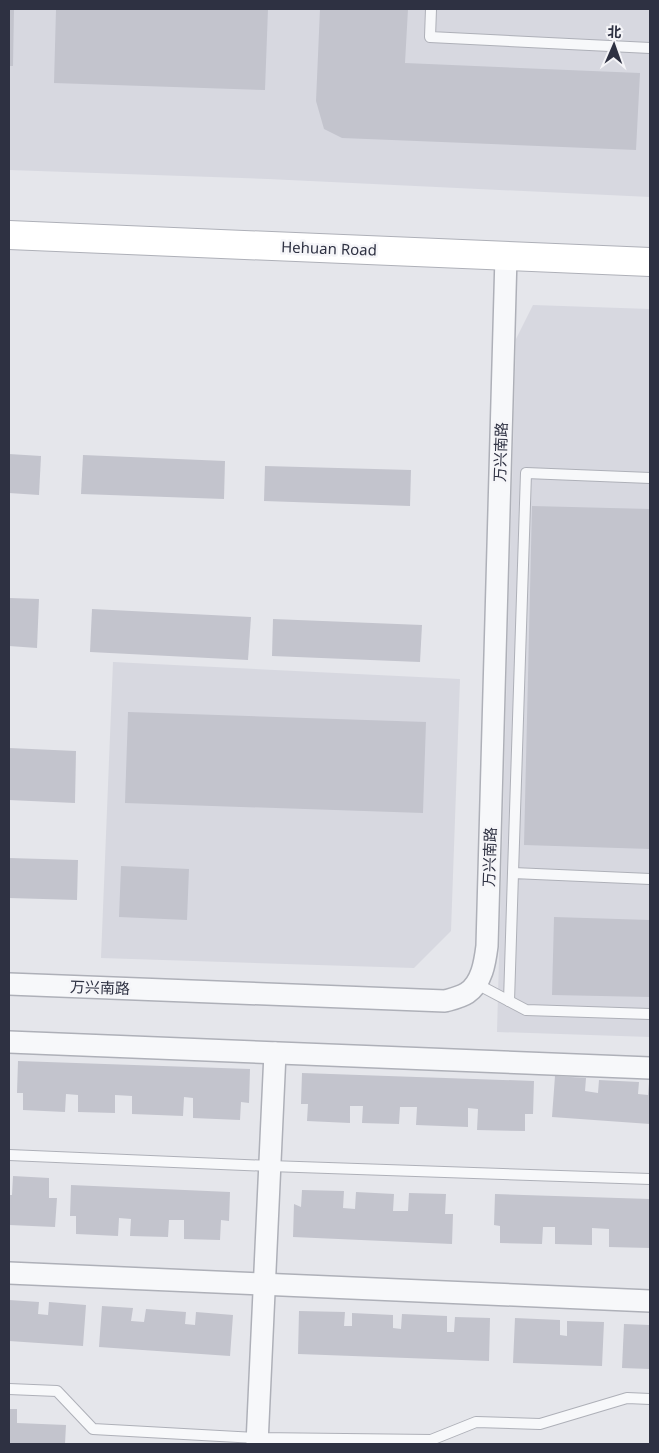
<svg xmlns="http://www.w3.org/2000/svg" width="659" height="1453" font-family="'Noto Sans','Noto Sans SC',sans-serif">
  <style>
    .built { fill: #d7d8e0 }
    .building { fill: #c3c4cd }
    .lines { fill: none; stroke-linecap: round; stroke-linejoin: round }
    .lane-casing { stroke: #aeb0b8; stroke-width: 12 }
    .street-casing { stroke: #aeb0b8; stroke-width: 24 }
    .secondary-casing { stroke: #aeb0b8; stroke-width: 30 }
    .lane { stroke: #f7f8fa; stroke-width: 10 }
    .street { stroke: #f7f8fa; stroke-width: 21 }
    .secondary { stroke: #fff; stroke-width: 28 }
    .labels { text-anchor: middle; stroke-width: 5; stroke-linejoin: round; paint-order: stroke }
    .street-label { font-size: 15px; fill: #2e3142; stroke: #f5f5f8 }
  </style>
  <rect width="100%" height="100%" fill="#e5e6eb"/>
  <g class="built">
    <polygon points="9,9 650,9 650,197 268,179 9,170"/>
    <polygon points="533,305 650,309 650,1037 497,1032 516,339"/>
    <polygon points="113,662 460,679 451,931 414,968 101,958"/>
  </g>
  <g class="building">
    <polygon points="9,9 14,9 13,66 9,66"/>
    <polygon points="56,9 268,9 265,90 54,83"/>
    <polygon points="320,9 408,9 405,63 640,73 636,150 342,138 324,129 316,101"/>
    <polygon points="9,454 41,456 39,495 9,493"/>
    <polygon points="83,455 225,461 224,499 81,494"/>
    <polygon points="265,466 411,470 410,506 264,501"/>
    <polygon points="532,506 650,509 650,849 524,845"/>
    <polygon points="9,598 39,599 37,648 9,646"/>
    <polygon points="92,609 251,617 248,660 90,652"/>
    <polygon points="273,619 422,625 420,662 272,656"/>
    <polygon points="128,712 426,722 423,813 125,803"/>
    <polygon points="9,748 76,751 75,803 9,800"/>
    <polygon points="9,858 78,860 77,900 9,898"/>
    <polygon points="121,866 189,869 187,920 119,917"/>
    <polygon points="554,917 650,920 650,997 552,995"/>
    <polygon points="18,1061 250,1069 249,1103 241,1102 240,1120 193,1118 193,1098 184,1097 183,1116 132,1114 132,1096 115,1095 115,1113 78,1112 78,1095 66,1094 65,1112 23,1110 23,1093 17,1093"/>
    <polygon points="302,1073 534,1081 533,1114 525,1114 525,1131 477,1130 478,1109 468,1108 468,1127 416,1125 417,1107 400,1107 399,1124 362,1123 363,1106 350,1106 350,1123 307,1121 308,1104 301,1104"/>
    <polygon points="555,1076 586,1078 585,1091 598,1093 599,1080 639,1082 638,1094 648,1095 649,1082 650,1082 650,1124 552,1117"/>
    <polygon points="13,1176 49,1178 49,1198 57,1198 55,1227 9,1225 9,1195 12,1195"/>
    <polygon points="71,1185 230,1192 229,1221 221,1220 220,1240 184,1239 184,1220 169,1220 168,1237 130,1236 131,1219 119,1218 118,1236 76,1234 76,1216 70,1216"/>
    <polygon points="302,1190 344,1191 343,1208 355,1209 356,1192 394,1194 393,1211 408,1211 409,1193 446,1194 445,1214 453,1214 452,1244 293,1237 294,1204 301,1207"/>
    <polygon points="495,1194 650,1199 650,1248 609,1247 609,1229 592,1228 592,1245 555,1244 555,1227 543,1227 542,1244 500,1243 500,1226 494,1225"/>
    <polygon points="9,1300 39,1302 38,1314 48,1315 49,1302 86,1305 83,1346 9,1341"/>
    <polygon points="102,1306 133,1308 131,1321 144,1322 146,1309 186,1312 185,1324 195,1325 196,1312 233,1315 230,1356 99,1347"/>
    <polygon points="299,1311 345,1312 344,1326 352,1326 352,1313 393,1315 393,1328 401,1329 402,1314 447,1316 447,1332 454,1332 455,1317 490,1318 489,1361 298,1354"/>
    <polygon points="515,1318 560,1320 560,1335 567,1336 567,1321 604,1322 602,1366 513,1363"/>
    <polygon points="624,1324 650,1325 650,1369 622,1368"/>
    <polygon points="9,1409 17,1409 17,1423 66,1425 65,1444 9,1444"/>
  </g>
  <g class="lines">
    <defs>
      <g id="lane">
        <polyline points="431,9 430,37 650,48"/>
        <polyline points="513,873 526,473 650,478"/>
        <polyline points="475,983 526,1010 650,1014"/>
        <polyline points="509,1001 513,873 650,879"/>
        <polyline points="9,1155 270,1166 650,1179"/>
        <polyline points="9,1389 57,1391 93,1429 258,1438 431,1440 476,1422 540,1424 627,1398 650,1399"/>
      </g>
      <g id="street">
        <path d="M9 984 445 1001C452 999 461 997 467 993 482 983 485 962 487 946L506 256"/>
        <polyline points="9,1042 650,1068"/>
        <polyline points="9,1273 650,1301"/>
        <polyline points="257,1444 275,1053"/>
      </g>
      <polyline id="secondary" points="9,235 650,262"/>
    </defs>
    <use href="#lane" class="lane-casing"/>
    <use href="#street" class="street-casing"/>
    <use href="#secondary" class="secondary-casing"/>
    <use href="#lane" class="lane"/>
    <use href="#street" class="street"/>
    <use href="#secondary" class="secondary"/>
  </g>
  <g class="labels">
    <g class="street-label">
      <text transform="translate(329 249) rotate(2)" y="5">Hehuan Road</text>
      <text transform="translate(501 452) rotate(-88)" y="5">万兴南路</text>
      <text transform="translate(490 857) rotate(-88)" y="5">万兴南路</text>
      <text transform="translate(100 988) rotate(2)" y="5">万兴南路</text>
    </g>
  </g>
  <rect width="659" height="1453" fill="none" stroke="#2e3142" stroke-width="20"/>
  <g transform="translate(614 45) rotate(2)" stroke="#f5f5f8" stroke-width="4" paint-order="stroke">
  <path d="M0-4L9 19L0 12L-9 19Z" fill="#2e3142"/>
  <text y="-8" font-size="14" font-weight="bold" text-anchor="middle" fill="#2e3142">北</text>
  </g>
</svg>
